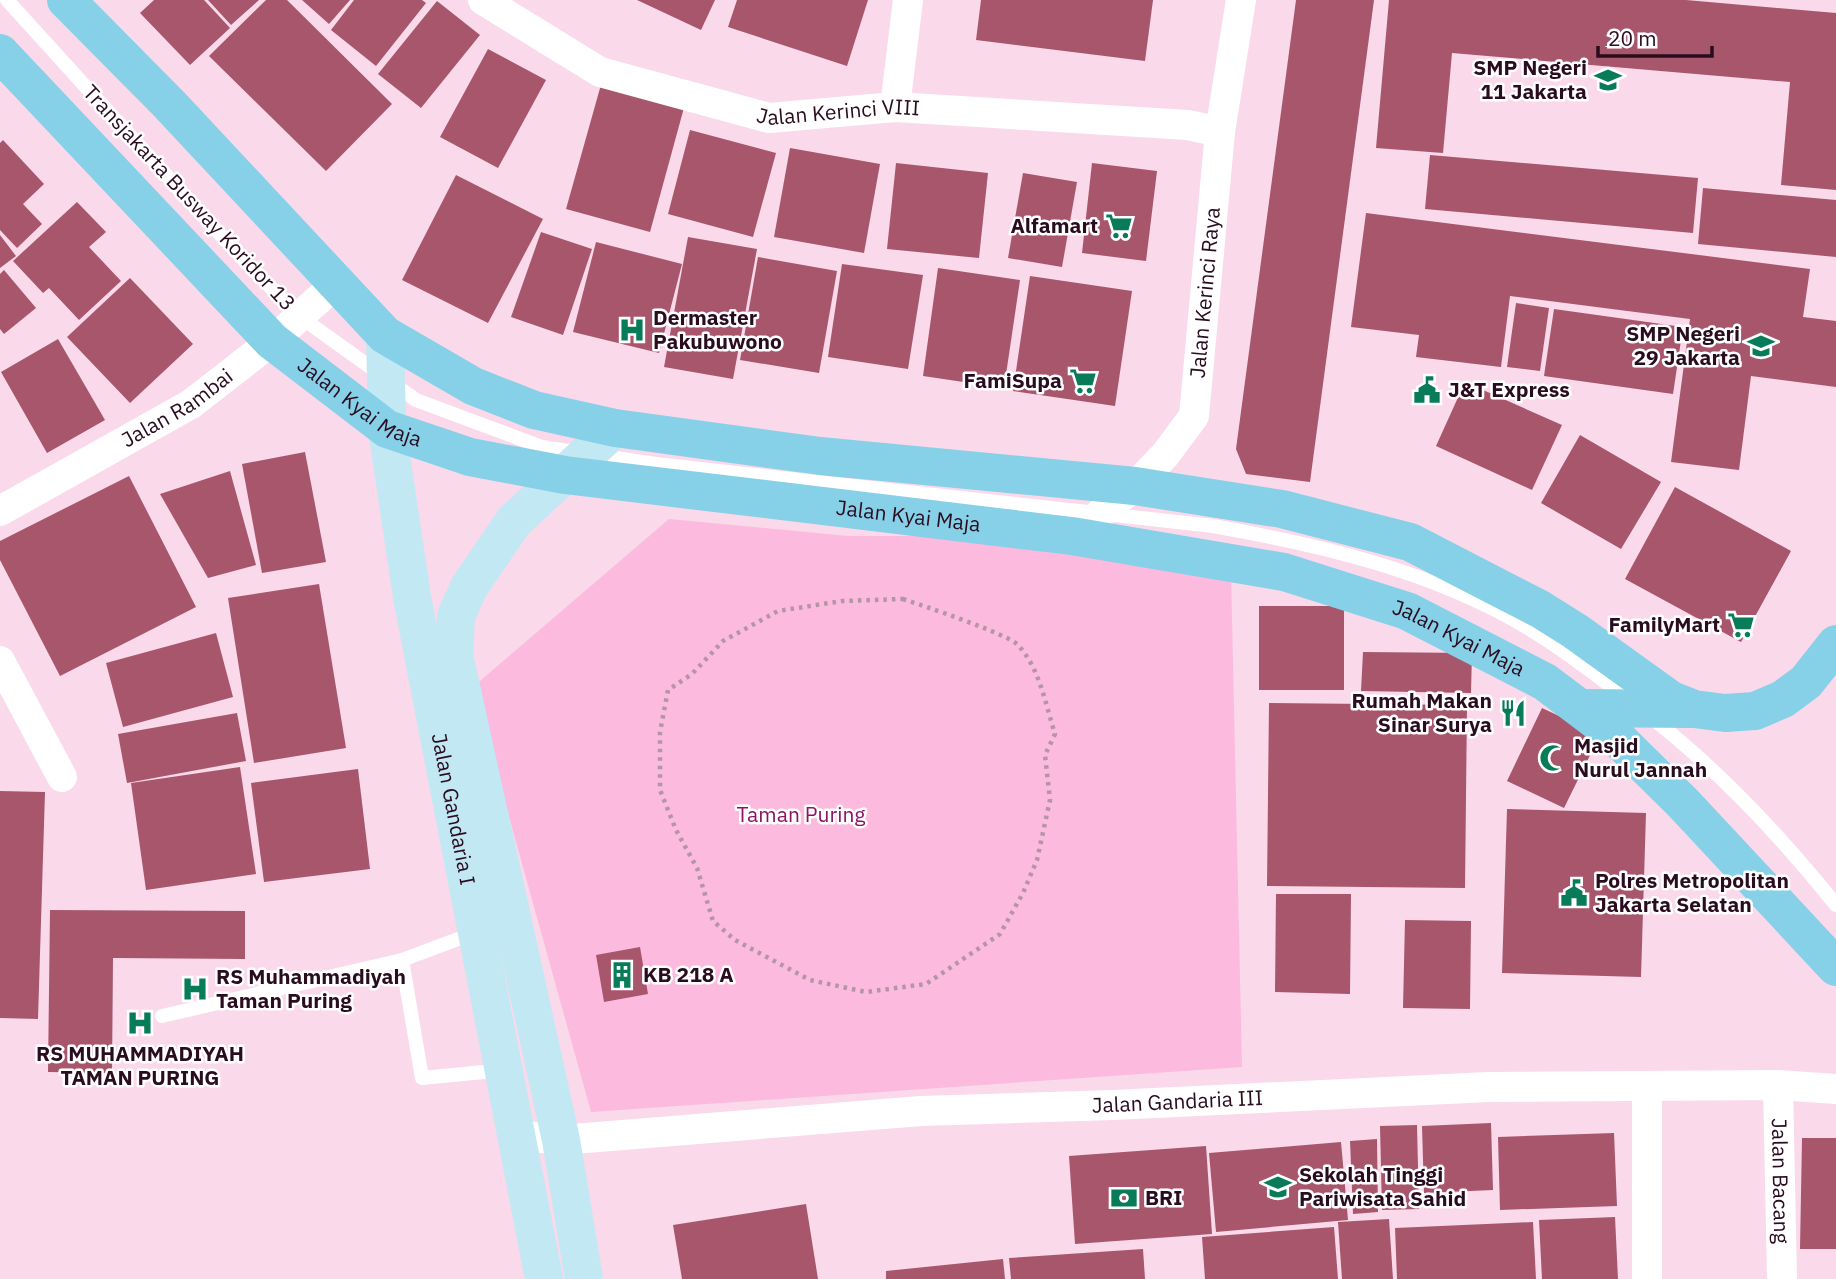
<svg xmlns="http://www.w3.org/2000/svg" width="1836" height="1279" font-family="'IBM Plex Sans',sans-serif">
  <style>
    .green { fill: #fbbade }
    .building { fill: #a8566c }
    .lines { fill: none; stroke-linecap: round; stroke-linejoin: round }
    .path { stroke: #b495a6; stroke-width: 4.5; stroke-dasharray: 3.5 5; stroke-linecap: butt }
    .lane { stroke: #fff; stroke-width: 14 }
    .street { stroke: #fff; stroke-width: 30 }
    .secondary { stroke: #c2e8f4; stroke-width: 38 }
    .primary { stroke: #86d0e8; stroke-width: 38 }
    .labels { text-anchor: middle; stroke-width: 5; stroke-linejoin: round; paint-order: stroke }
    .poi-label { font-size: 21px; font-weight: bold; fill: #290c1e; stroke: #fff; text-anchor: start }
    .street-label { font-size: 21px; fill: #290c1e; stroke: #fff }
    .park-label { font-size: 21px; fill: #8b1266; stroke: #fff }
  </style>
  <rect width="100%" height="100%" fill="#fad9ea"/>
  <polygon class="green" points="669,519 848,536 1043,536 1231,573 1242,1067 591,1112 473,687"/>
  <g class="building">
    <polygon points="154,0 204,0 230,28 190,65 140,13"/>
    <polygon points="208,0 259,0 231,25"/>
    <polygon points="266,0 287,0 392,104 326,171 209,56"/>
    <polygon points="302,0 350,0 329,24"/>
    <polygon points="354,0 422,0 426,3 376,66 331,30"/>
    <polygon points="637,0 715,0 701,30"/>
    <polygon points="737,0 868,0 847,66 728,27"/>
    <polygon points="981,0 1153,0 1145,61 976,40"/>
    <polygon points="1296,0 1374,0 1310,482 1246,474 1236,449"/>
    <polygon points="1389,0 1686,0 1836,13 1836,190 1781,185 1790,82 1452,53 1443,153 1376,148"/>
    <polygon points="437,1 480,35 421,108 378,74"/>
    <polygon points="488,49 546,80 498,168 440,137"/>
    <polygon points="602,81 685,104 650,232 566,209"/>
    <polygon points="690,130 776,153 753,237 668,214"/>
    <polygon points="3,140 44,184 23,204 42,224 17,248 0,230 0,143"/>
    <polygon points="790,148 880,164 864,253 774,237"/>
    <polygon points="1430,155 1698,178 1693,233 1425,209"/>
    <polygon points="896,163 988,173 979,258 887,249"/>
    <polygon points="1092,163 1157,171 1146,261 1082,253"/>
    <polygon points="1023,173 1077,182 1062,267 1008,258"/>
    <polygon points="456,175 543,219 488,323 402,280"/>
    <polygon points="1703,188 1836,200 1836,257 1698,244"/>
    <polygon points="77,202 106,232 89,247 121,281 79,320 49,288 43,293 13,261"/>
    <polygon points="1366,213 1810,269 1803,317 1836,321 1836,387 1751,376 1739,470 1671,462 1690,319 1510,296 1501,367 1416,357 1419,335 1351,327"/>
    <polygon points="541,232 592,249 563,335 511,317"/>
    <polygon points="0,235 16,256 0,268"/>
    <polygon points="688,237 757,249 733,379 664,367"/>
    <polygon points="596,242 682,264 659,353 573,332"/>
    <polygon points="758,257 837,271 819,373 740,360"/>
    <polygon points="842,264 923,275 908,369 828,357"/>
    <polygon points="938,268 1020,280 1004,388 923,376"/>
    <polygon points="4,270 36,308 4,334 0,329 0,274"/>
    <polygon points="1030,276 1132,291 1115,406 1013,391"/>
    <polygon points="130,278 193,344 130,403 67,337"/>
    <polygon points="1516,303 1549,308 1540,371 1507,367"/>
    <polygon points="1554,309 1683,327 1673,394 1544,376"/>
    <polygon points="58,339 105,420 47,453 1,372"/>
    <polygon points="1465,382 1562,425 1532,490 1436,446"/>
    <polygon points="1580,435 1661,482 1621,549 1541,503"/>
    <polygon points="305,452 326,562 262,573 242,464"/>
    <polygon points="230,471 256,565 208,578 160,494"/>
    <polygon points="129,476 196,607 60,676 0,560 0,541"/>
    <polygon points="1675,487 1791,551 1741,642 1625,579"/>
    <polygon points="319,584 346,748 254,763 228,598"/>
    <rect x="1259" y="606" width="85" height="84"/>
    <polygon points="216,633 233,697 123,727 106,663"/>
    <polygon points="1363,652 1472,653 1471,693 1361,691"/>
    <polygon points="1269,703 1467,705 1465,888 1267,886"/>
    <polygon points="1542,708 1600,735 1564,808 1507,781"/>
    <polygon points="237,713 246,761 127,783 118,734"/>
    <polygon points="240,767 256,874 146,890 131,783"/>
    <polygon points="358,769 370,869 264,882 251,783"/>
    <polygon points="0,791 45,792 38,1019 0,1018"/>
    <polygon points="1507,809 1646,813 1641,977 1502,973"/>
    <polygon points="1276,894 1351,894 1350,994 1275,992"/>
    <polygon points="50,910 245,911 245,959 113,958 112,1073 48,1072"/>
    <polygon points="1405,920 1471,921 1470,1009 1403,1008"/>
    <polygon points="640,947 648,994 604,1002 596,955"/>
    <polygon points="1491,1123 1493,1190 1424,1193 1422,1126"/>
    <polygon points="1417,1125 1419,1209 1382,1210 1380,1126"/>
    <polygon points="1614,1133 1617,1206 1500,1210 1498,1137"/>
    <polygon points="1802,1138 1836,1138 1836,1249 1800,1249"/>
    <polygon points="1377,1139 1378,1212 1353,1214 1350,1141"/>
    <polygon points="1341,1142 1348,1220 1216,1232 1209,1153"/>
    <polygon points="1206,1146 1212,1234 1075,1244 1069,1156"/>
    <polygon points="806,1204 818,1279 682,1279 673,1225"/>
    <polygon points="1615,1217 1618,1279 1542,1279 1539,1220"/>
    <polygon points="1389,1219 1393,1279 1342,1279 1338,1222"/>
    <polygon points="1533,1222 1536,1279 1397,1279 1395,1228"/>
    <polygon points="1334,1227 1338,1279 1205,1279 1202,1237"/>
    <polygon points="1143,1249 1145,1279 1011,1279 1009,1258"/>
    <polygon points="1003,1259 1005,1279 886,1279 886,1271"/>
  </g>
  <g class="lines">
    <path class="path" d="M903 599C921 605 1008 634 1018 645 1040 669 1045 703 1055 734L1045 755 1050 800 1037 860 1023 893 1000 934 926 984 866 992 810 980 735 940 713 921 697 868 676 830 660 790V732L668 690 692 674 723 641 778 611 842 601Z"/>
    <g class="lane">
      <path d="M7 0 215 229 295 313 416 400 542 447 656 464 1213 526C1320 545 1432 571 1526 627 1563 649 1597 675 1630 701"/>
      <path d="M1652 718C1718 770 1783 839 1836 905"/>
      <polyline points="402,960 422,1078 504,1070"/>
      <polyline points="162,1016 402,960 474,933"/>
    </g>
    <g class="street">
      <path id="s1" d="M483 0 600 72 769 118 895 107 1188 125 1220 132"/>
      <polyline points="895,107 908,0"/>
      <path id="s2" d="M0 511 191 404 272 341 338 282"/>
      <path id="s3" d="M1072 536 1135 486 1165 455 1194 416 1220 132 1241 0"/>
      <polyline points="0,661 62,777"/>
      <path id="s4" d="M1778 1085 1782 1279"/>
      <polyline points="1647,1087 1647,1279"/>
      <path id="s5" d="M517 1135 561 1140 921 1111 1113 1105 1489 1087 1778 1085 1836 1089"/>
    </g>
    <g class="secondary">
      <path id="s6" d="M385 335 387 429 412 597 544 1279"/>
      <polyline points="584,1279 561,1140 454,655 456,616 469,587 514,521 615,428"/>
    </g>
    <g class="primary">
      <polyline points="66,0 170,105 385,335 473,386 534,410 615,428 820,456 1135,486 1282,509 1410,542 1540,609 1575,631 1671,700 1694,709 1725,713 1755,711 1783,699 1806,682 1836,644"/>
      <path id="s7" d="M0 53 272 341 387 429 470 457 565 475 1072 536 1284 572 1407 611 1545 682 1610 731 1683 803 1836 967"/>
      <polyline points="1581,708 1691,709"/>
    </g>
  </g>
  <defs>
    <symbol id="school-bare" viewBox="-9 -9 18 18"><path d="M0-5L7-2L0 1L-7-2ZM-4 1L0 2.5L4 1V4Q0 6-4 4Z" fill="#087c59" stroke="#fff" stroke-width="2.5" paint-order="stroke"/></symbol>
    <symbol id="supermarket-bare" viewBox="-9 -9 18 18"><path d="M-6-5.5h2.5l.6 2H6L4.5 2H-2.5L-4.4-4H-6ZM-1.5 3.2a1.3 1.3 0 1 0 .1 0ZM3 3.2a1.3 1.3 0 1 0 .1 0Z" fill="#087c59" stroke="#fff" stroke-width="2.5" paint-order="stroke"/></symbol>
    <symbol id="hospital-bare" viewBox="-9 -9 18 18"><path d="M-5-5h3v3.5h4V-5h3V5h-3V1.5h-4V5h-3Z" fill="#087c59" stroke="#fff" stroke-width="2.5" paint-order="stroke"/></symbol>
    <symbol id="civic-bare" viewBox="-9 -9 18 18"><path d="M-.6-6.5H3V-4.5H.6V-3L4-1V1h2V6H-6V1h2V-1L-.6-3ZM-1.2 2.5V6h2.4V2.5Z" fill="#087c59" stroke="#fff" stroke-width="2.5" paint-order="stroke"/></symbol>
    <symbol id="restaurant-bare" viewBox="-9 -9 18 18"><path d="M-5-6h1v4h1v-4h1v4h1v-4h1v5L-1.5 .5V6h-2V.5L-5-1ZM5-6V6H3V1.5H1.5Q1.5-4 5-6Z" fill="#087c59" stroke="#fff" stroke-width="2.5" paint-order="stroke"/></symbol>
    <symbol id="mosque-bare" viewBox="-9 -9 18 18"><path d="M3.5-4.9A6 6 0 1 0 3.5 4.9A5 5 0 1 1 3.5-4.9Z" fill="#087c59" stroke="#fff" stroke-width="2.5" paint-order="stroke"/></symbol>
    <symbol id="building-bare" viewBox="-9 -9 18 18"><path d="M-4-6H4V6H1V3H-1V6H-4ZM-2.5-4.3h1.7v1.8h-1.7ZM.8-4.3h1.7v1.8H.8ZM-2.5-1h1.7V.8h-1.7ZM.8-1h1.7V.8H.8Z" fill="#087c59" stroke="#fff" stroke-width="2.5" paint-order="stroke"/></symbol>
    <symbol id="university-bare" viewBox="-9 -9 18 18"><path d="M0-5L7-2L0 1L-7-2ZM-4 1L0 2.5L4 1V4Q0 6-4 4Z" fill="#087c59" stroke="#fff" stroke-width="2.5" paint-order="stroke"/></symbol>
    <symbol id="bank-bare" viewBox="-9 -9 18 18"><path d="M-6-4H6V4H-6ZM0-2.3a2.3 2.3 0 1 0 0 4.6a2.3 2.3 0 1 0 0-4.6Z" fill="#087c59" stroke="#fff" stroke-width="2.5" paint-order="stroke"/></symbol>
  </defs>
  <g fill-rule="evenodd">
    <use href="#school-bare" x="1589" y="61" width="38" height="38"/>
    <use href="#supermarket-bare" x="1100" y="207" width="38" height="38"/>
    <use href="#hospital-bare" x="613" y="311" width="38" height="38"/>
    <use href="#school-bare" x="1742" y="327" width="38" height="38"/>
    <use href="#supermarket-bare" x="1064" y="362" width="38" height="38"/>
    <use href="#civic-bare" x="1408" y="371" width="38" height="38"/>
    <use href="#supermarket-bare" x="1722" y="606" width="38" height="38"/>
    <use href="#restaurant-bare" x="1494" y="694" width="38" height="38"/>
    <use href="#mosque-bare" x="1534" y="739" width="38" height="38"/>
    <use href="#civic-bare" x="1555" y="874" width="38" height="38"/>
    <use href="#building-bare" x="603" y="956" width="38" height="38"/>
    <use href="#hospital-bare" x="176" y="970" width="38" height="38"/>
    <use href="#hospital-bare" x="121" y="1004" width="38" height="38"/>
    <use href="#university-bare" x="1259" y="1168" width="38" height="38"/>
    <use href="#bank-bare" x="1105" y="1179" width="38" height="38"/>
  </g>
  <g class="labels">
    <g class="poi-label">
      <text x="1587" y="75" text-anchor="end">SMP Negeri<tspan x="1587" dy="24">11 Jakarta</tspan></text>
      <text x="1098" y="233" text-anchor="end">Alfamart</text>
      <text x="653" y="325">Dermaster<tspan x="653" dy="24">Pakubuwono</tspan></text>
      <text x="1740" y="341" text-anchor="end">SMP Negeri<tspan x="1740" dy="24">29 Jakarta</tspan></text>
      <text x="1062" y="388" text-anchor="end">FamiSupa</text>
      <text x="1448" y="397">J&amp;T Express</text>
      <text x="1720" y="632" text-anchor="end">FamilyMart</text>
      <text x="1492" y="708" text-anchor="end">Rumah Makan<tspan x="1492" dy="24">Sinar Surya</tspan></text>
      <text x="1574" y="753">Masjid<tspan x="1574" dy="24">Nurul Jannah</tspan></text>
      <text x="1595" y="888">Polres Metropolitan<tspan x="1595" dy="24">Jakarta Selatan</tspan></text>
      <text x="643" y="982">KB 218 A</text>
      <text x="216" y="984">RS Muhammadiyah<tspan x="216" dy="24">Taman Puring</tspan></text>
      <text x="140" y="1061" text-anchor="middle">RS MUHAMMADIYAH<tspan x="140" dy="24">TAMAN PURING</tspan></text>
      <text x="1299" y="1182">Sekolah Tinggi<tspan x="1299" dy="24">Pariwisata Sahid</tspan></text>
      <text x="1145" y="1205">BRI</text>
    </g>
    <g class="street-label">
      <text dy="7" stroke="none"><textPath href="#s1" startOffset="382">Jalan Kerinci VIII</textPath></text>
      <text transform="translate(189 198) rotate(47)" y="7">Transjakarta Busway Koridor 13</text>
      <text dy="7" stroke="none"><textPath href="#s3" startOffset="296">Jalan Kerinci Raya</textPath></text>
      <text dy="7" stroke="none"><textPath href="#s7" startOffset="504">Jalan Kyai Maja</textPath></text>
      <text dy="7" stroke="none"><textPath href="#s2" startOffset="205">Jalan Rambai</textPath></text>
      <text dy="7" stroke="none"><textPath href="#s7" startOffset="1071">Jalan Kyai Maja</textPath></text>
      <text dy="7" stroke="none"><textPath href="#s7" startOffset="1638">Jalan Kyai Maja</textPath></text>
      <text dy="7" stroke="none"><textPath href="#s6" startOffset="480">Jalan Gandaria I</textPath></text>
      <text dy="7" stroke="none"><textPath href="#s5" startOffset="662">Jalan Gandaria III</textPath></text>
      <text dy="7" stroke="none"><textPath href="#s4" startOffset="96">Jalan Bacang</textPath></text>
    </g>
    <g class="park-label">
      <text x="801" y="822">Taman Puring</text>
    </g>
  </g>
  <path d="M1598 46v10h114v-10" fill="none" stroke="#290c1e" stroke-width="3.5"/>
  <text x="1608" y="46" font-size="21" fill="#290c1e" stroke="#ffffff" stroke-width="5" paint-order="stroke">20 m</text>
</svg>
